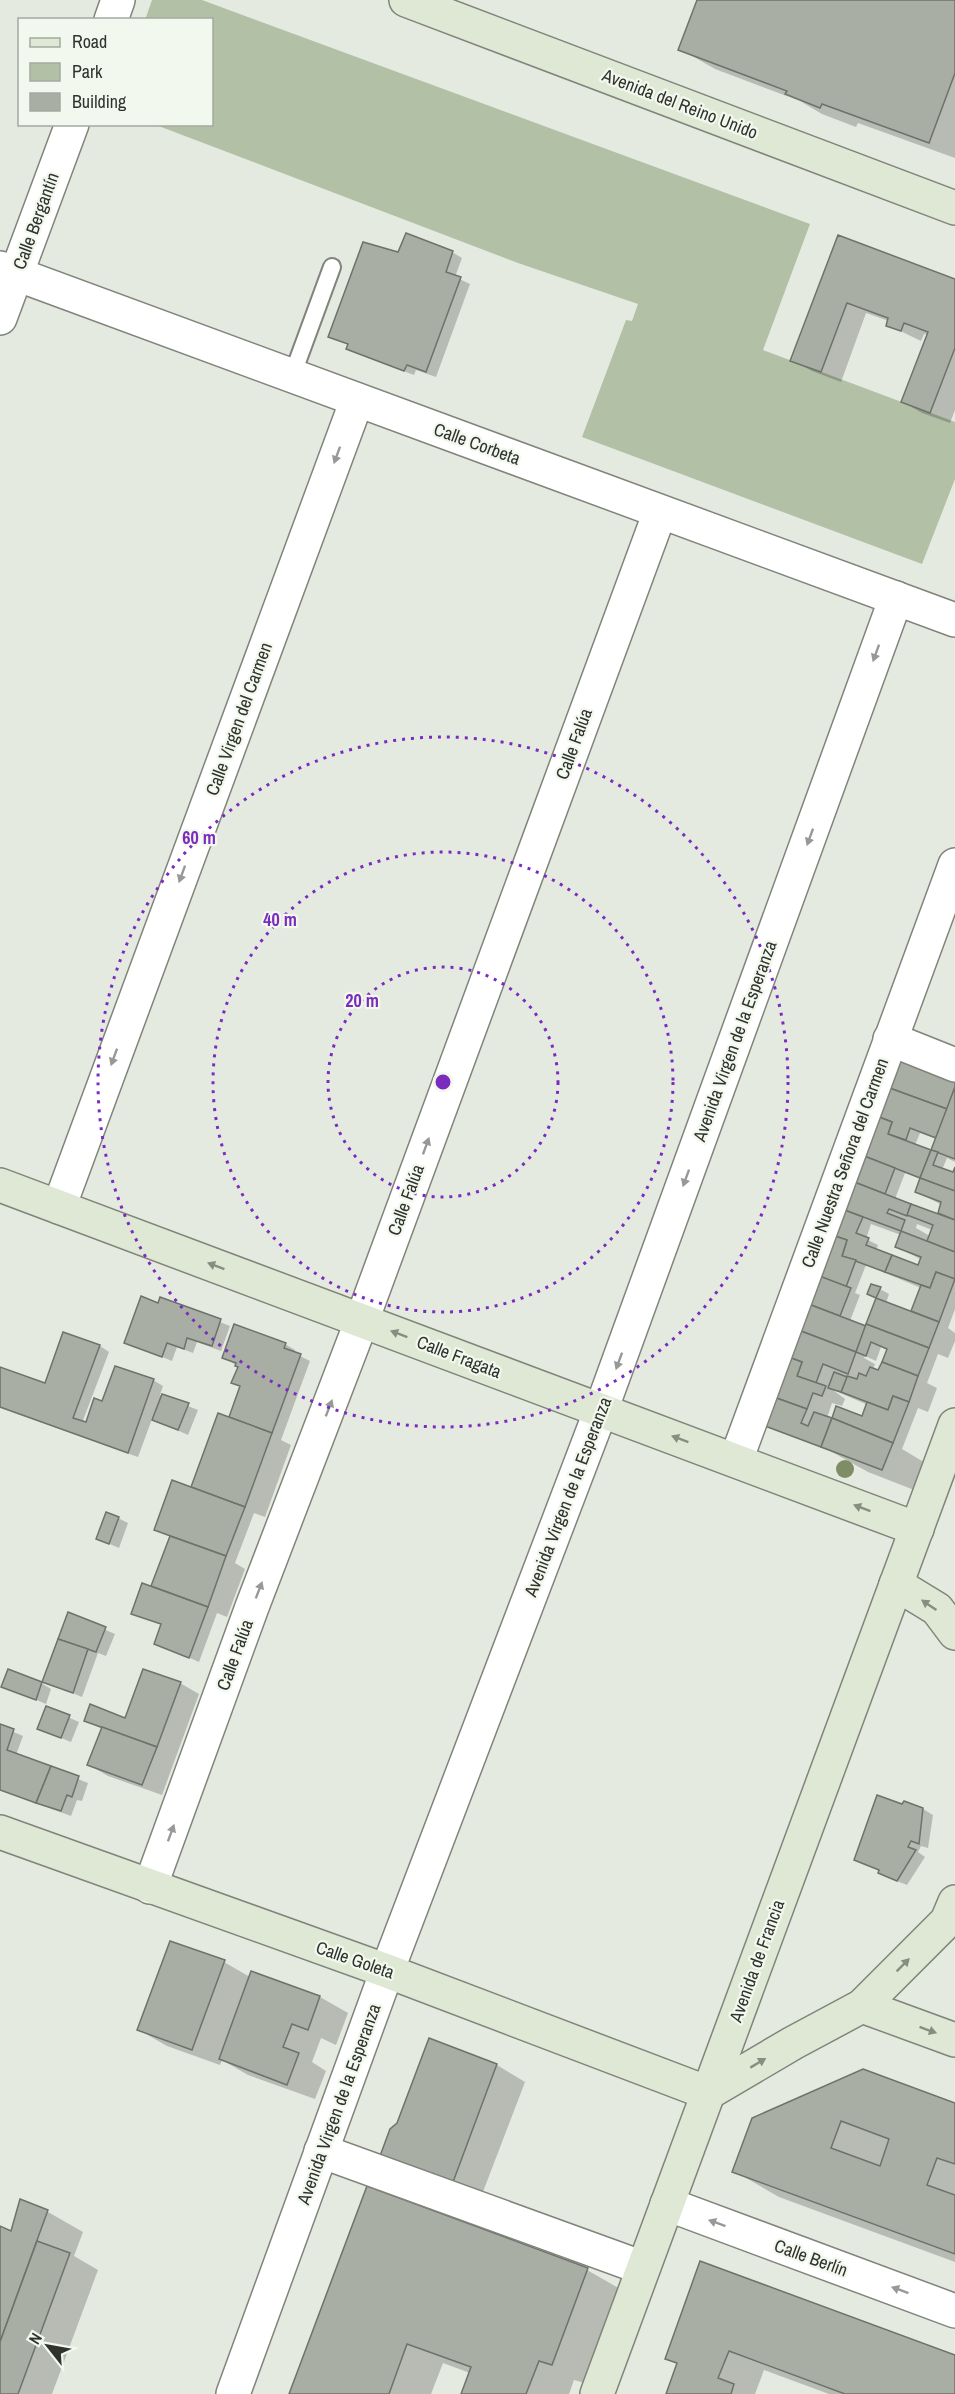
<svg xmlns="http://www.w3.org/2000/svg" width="955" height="2394" font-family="'Archivo Narrow',sans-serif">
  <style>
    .green { fill: #b2c0a5 }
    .shadow { fill: #0003; fill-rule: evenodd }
    .building { fill: #a9aea5; stroke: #6e736a; stroke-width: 1.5; fill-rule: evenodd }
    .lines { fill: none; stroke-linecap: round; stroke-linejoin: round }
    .lane-casing { stroke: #80847b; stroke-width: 20 }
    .street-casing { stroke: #80847b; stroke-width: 36 }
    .secondary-casing { stroke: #80847b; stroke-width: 36 }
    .lane { stroke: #fff; stroke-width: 16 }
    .street { stroke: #fff; stroke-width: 33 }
    .secondary { stroke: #dfe8d4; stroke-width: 33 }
    .tree { fill: #7e8d65 }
    .oneway { fill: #989896 }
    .oneway2 { fill: #888d81 }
    .ring { fill: none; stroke: #7b2cbf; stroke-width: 3; stroke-dasharray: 3 6 }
    .labels { text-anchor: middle; stroke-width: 4.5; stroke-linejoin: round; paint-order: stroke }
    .street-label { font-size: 18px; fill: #30322e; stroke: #f2f8ed }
    .centre { fill: #7b2cbf; stroke: #f2f8ed; stroke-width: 3 }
    .ring-label { font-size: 18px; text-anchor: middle; font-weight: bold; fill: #7b2cbf; stroke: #f2f8ed; stroke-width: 4.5; stroke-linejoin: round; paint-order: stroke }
  </style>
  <rect width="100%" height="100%" fill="#e5eae0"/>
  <polygon class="green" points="152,0 202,0 810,224 763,350 955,422 955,479 922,564 582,437 626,320 632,321 638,304 518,263 156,125 212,124 212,20 145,20"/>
  <g class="shadow">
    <polygon points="699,0 955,0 955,158 858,123 856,127 822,114 800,101 715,69 680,49"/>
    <polygon points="839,237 955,280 955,410 950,423 922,413 903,402 928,335 924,334 921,341 888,325 889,321 866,313 841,382 812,371 792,360"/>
    <polygon points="452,252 462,258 455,277 470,284 436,377 416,370 414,375 358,354 348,349 349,345 330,336 399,254"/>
    <path d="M896 1060 955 1083V1162L947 1158 942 1170 953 1174 955 1170V1309L948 1328 955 1333V1341L948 1358 938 1354 927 1383 937 1388 928 1412 918 1408 902 1449 937 1470 927 1495 868 1472 832 1452 759 1422ZM920 1133 937 1139 932 1152 915 1145ZM905 1173 922 1179 917 1192 942 1205 939 1215 895 1199ZM871 1224 901 1235 897 1247 922 1260 919 1267 876 1251 878 1245 866 1239ZM917 1224 932 1230 930 1236 916 1228ZM866 1265 921 1288 912 1313 886 1303 889 1294 880 1289 869 1294 878 1299V1331L850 1321 860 1295 855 1293ZM881 1347 888 1349 879 1372 873 1370 875 1364 864 1358 865 1356 876 1361ZM833 1390 868 1405 863 1418H827L832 1403 842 1406 845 1399Z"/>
    <polygon points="161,1299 230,1326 221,1351 197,1342 193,1353 177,1347 172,1361 126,1342 159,1304"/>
    <polygon points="285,1344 295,1350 294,1353 310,1361 281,1440 291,1445 265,1517 254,1513 235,1563 245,1569 227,1617 217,1613 199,1662 156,1643 162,1625 133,1613 160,1589 171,1537 156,1530 199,1491 238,1420 242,1387 233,1383 239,1367 224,1357"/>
    <polygon points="100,1346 109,1352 82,1423 87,1424 103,1403 153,1380 163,1386 160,1395 198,1410 188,1435 152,1419 138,1457 0,1408 0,1368 46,1385"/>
    <polygon points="118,1518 128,1523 119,1548 98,1539"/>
    <polygon points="69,1614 115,1634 106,1656 98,1653 82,1697 44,1681"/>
    <polygon points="41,1683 51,1689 46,1704 3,1686"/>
    <polygon points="180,1683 199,1694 162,1795 108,1776 89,1765 102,1729 85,1720 126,1720"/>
    <polygon points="47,1708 79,1722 71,1742 39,1729"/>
    <polygon points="0,1726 23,1736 16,1755 88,1783 82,1801 77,1800 71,1816 0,1790"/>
    <polygon points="903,1806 923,1809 933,1815 928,1848 921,1846 918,1852 925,1857 907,1885 889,1878 879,1872 880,1871 855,1859"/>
    <polygon points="224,1962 250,1977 320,1997 348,2013 336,2045 321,2038 312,2062 326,2071 315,2099 248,2075 222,2060 220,2065 167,2046 139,2030"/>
    <polygon points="429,2040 497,2065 525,2082 481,2197 409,2171 398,2124"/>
    <polygon points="955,2104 955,2262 779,2197 734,2171 753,2119"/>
    <polygon points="368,2188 587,2270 622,2290 588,2384 574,2380 569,2394 462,2394 470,2373 443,2363 431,2394 291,2394"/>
    <polygon points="21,2201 48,2212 83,2232 74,2256 98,2270 52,2394 0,2394 0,2228 12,2233"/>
    <polygon points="700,2263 955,2356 955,2394 829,2394 764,2370 755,2394 668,2394 678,2365 666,2358"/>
  </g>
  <g class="building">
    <polygon points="697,0 955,0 955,73 929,143 822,104 820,108 785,94 787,91 678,50"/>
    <polygon points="406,233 453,251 446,272 461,277 426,372 407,365 404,371 346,349 348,344 328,337 363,242 398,252"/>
    <polygon points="838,235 955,279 955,348 930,413 901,402 928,332 904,323 901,331 886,326 888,318 847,303 821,372 790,361"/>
    <polygon points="895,1058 955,1081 955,1087 947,1109 884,1086"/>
    <polygon points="884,1086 947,1109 936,1138 910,1128 906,1140 888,1134 892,1122 874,1115"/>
    <polygon points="955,1087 955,1159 931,1150"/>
    <polygon points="874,1115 892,1122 888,1134 931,1150 920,1178 859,1154"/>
    <polygon points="931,1150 938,1152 933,1165 953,1172 955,1167 955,1191 920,1178"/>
    <polygon points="859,1154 895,1168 885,1194 849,1180"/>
    <polygon points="920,1178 955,1191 955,1220 938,1213 941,1202 915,1192"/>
    <polygon points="849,1180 911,1204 907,1216 889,1209 887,1213 905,1220 901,1231 839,1208"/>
    <polygon points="911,1204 955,1220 955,1252 927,1241 933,1225 907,1215"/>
    <polygon points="839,1208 863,1217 856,1233 869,1238 866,1245 892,1255 885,1272 842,1256 847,1240 829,1234"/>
    <polygon points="901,1231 955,1252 955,1279 936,1272 930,1288 885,1272 892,1255 918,1265 921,1257 895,1247"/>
    <polygon points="829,1234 847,1240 842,1256 856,1260 846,1287 814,1274"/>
    <polygon points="936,1272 955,1279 939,1322 911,1311 921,1285 930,1288"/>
    <polygon points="814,1274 851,1288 840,1316 803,1302"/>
    <polygon points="871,1284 881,1287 876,1298 867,1294"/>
    <polygon points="141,1296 158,1303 160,1297 221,1319 212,1346 187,1338 184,1349 167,1343 162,1357 124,1343"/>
    <polygon points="876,1298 939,1322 929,1348 866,1324"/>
    <polygon points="803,1302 866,1326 856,1352 793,1328"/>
    <polygon points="234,1324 286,1343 284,1348 301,1354 272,1433 229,1417 240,1386 231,1383 238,1367 235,1366 236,1363 222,1358"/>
    <polygon points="866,1324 929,1348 918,1376 882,1362 887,1349 871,1342 866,1356 856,1352"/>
    <polygon points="793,1328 856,1352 848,1374 823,1364 816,1383 797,1376 802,1362 783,1355"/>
    <polygon points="63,1332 100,1345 73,1418 86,1422 94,1398 102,1401 115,1366 154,1379 128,1453 0,1407 0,1367 45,1383"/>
    <polygon points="783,1355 802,1362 797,1376 826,1386 822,1396 813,1393 807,1409 768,1395"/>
    <polygon points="882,1362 918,1376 909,1402 893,1396 888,1410 841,1392 847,1376 857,1379 859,1373 866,1376 870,1367 878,1370"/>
    <polygon points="834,1372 847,1377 841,1392 828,1388"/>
    <polygon points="162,1394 189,1403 178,1430 152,1420"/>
    <polygon points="768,1395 807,1409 801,1423 808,1426 814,1412 832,1418 821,1447 757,1423"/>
    <polygon points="893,1396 909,1402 893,1443 832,1418 836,1406 862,1416 867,1402 888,1410"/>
    <polygon points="218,1413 272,1433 245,1507 191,1487"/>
    <polygon points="832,1418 893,1443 882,1470 821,1447"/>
    <polygon points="172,1480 245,1507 226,1556 154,1530"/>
    <polygon points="106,1512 119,1517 109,1544 96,1539"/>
    <polygon points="170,1536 226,1556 208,1607 151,1586"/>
    <polygon points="142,1583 208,1607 189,1658 154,1644 161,1624 131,1614"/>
    <polygon points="68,1612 106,1627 96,1652 58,1639"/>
    <polygon points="58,1639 88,1649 73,1693 42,1682"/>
    <polygon points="8,1669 42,1682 36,1700 1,1687"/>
    <polygon points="143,1669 181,1682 157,1747 84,1721 90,1704 125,1718"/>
    <polygon points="46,1706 70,1715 61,1738 37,1729"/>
    <polygon points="0,1724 14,1729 7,1750 51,1766 36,1803 0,1790"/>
    <polygon points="102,1727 157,1747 142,1785 87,1765"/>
    <polygon points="51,1766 79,1776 72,1797 67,1795 61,1811 36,1803"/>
    <polygon points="877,1795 902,1804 904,1801 923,1808 919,1844 911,1841 908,1847 916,1850 897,1881 878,1873 879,1870 854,1860"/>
    <polygon points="170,1941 225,1960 192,2050 137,2030"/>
    <polygon points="251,1971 320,1996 308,2030 292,2024 283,2047 299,2053 287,2085 219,2059"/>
    <polygon points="429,2038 497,2064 453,2182 380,2156 390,2129 397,2123"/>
    <path d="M863 2069 955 2103V2164L937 2158 927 2185 955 2195V2254L732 2172 752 2118ZM841 2121 889 2139 880 2166 831 2148Z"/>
    <polygon points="367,2186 588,2268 552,2365 539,2361 526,2394 461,2394 471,2367 407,2344 389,2394 289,2394"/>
    <polygon points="20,2199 48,2210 0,2342 0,2226 11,2231"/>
    <polygon points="37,2241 70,2253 18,2394 0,2394 0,2342"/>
    <polygon points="700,2261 955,2355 955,2394 845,2394 729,2351 718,2378 734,2384 731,2394 666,2394 677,2363 665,2359"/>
  </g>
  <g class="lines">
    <defs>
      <polyline id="lane" points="292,376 332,267"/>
      <g id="street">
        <polyline points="111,20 118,0"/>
        <polyline points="0,268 955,620"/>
        <polyline points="0,318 72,124"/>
        <polyline points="890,1039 955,1065"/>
        <polyline points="59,1207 357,400"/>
        <polyline points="736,1460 955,865"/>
        <polyline points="150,1887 252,1607 362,1320 660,512"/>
        <polyline points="321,2151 643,2268"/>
        <polyline points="667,2204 955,2311"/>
        <polyline points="233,2394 387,1971 601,1410 896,598"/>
      </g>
      <g id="secondary">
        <polyline points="406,0 955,208"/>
        <polyline points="0,1185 917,1529"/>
        <polyline points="896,1584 937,1609 955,1633"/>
        <polyline points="0,1832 387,1971 708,2093 793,2043 862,2006 947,1921 955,1902"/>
        <polyline points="862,2006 955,2040"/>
        <polyline points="597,2394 955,1425"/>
      </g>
    </defs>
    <use href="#lane" class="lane-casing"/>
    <use href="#street" class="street-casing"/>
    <use href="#secondary" class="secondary-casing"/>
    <use href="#lane" class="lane"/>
    <use href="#street" class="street"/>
    <use href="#secondary" class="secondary"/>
  </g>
  <circle class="tree" cx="845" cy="1469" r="9"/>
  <defs><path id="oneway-solid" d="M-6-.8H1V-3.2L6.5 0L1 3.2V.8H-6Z" transform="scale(1.5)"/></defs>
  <g class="oneway">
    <use href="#oneway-solid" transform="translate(337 455) rotate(110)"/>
    <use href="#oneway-solid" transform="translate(876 653) rotate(110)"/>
    <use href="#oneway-solid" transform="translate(810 837) rotate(110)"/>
    <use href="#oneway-solid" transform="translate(182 874) rotate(110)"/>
    <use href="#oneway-solid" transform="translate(114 1057) rotate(110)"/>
    <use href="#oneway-solid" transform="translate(426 1146) rotate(-70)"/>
    <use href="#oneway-solid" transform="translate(686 1178) rotate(110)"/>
    <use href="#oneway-solid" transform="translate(619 1361) rotate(110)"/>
    <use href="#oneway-solid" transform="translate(329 1408) rotate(-69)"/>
    <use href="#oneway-solid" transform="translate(259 1590) rotate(-69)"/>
    <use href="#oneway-solid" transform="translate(171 1833) rotate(-70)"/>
    <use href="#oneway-solid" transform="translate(717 2223) rotate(-160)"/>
    <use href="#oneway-solid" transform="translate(900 2290) rotate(-160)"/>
  </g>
  <g class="oneway2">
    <use href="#oneway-solid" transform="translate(216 1266) rotate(-159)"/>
    <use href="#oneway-solid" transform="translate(399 1334) rotate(-159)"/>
    <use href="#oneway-solid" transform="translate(680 1439) rotate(-159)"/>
    <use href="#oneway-solid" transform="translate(862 1508) rotate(-159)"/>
    <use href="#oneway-solid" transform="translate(929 1605) rotate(-146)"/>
    <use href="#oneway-solid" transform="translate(903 1965) rotate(-45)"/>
    <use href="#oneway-solid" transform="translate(928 2030) rotate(20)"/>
    <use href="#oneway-solid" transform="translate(758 2063) rotate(-31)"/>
  </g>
  <g class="ring">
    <circle cx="443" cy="1082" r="115"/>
    <circle cx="443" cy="1082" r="230"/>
    <circle cx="443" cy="1082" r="345"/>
  </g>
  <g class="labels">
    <g class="street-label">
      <text transform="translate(680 104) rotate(21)" y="6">Avenida del Reino Unido</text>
      <text transform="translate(36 221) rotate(-70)" y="6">Calle Bergantín</text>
      <text transform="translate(477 444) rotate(20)" y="6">Calle Corbeta</text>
      <text transform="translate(239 719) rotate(-70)" y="6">Calle Virgen del Carmen</text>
      <text transform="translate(574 744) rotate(-70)" y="6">Calle Falúa</text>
      <text transform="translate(735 1041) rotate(-70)" y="6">Avenida Virgen de la Esperanza</text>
      <text transform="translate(845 1163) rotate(-70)" y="6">Calle Nuestra Señora del Carmen</text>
      <text transform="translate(406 1200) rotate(-70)" y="6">Calle Falúa</text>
      <text transform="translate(459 1357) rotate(21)" y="6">Calle Fragata</text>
      <text transform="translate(568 1497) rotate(-69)" y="6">Avenida Virgen de la Esperanza</text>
      <text transform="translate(235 1655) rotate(-70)" y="6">Calle Falúa</text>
      <text transform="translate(355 1960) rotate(19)" y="6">Calle Goleta</text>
      <text transform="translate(757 1961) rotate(-70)" y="6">Avenida de Francia</text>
      <text transform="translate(339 2104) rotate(-70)" y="6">Avenida Virgen de la Esperanza</text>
      <text transform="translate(811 2258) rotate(20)" y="6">Calle Berlín</text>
    </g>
  </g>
  <circle cx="443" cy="1082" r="9" class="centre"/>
  <g class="ring-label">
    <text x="199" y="844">60 m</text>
    <text x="280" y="926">40 m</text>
    <text x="362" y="1007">20 m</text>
  </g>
  <rect x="18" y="18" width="195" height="108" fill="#f2f8ed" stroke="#a4a9a1" stroke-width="1.5"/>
  <rect x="30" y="38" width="30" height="9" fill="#dfe8d4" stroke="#a4a9a1" stroke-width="1.5"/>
  <text x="72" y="48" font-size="18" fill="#30322e">Road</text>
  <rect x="30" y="63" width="30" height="18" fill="#b2c0a5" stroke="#a4a9a1" stroke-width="1.5"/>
  <text x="72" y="78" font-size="18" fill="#30322e">Park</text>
  <rect x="30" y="93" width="30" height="18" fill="#a9aea5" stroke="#a4a9a1" stroke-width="1.5"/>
  <text x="72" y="108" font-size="18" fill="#30322e">Building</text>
  <g transform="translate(48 2346) rotate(301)" stroke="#f2f8ed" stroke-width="4.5" paint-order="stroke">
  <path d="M0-4.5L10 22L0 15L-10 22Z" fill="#30322e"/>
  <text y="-9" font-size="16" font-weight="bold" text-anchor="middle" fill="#30322e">N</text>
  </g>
</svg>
